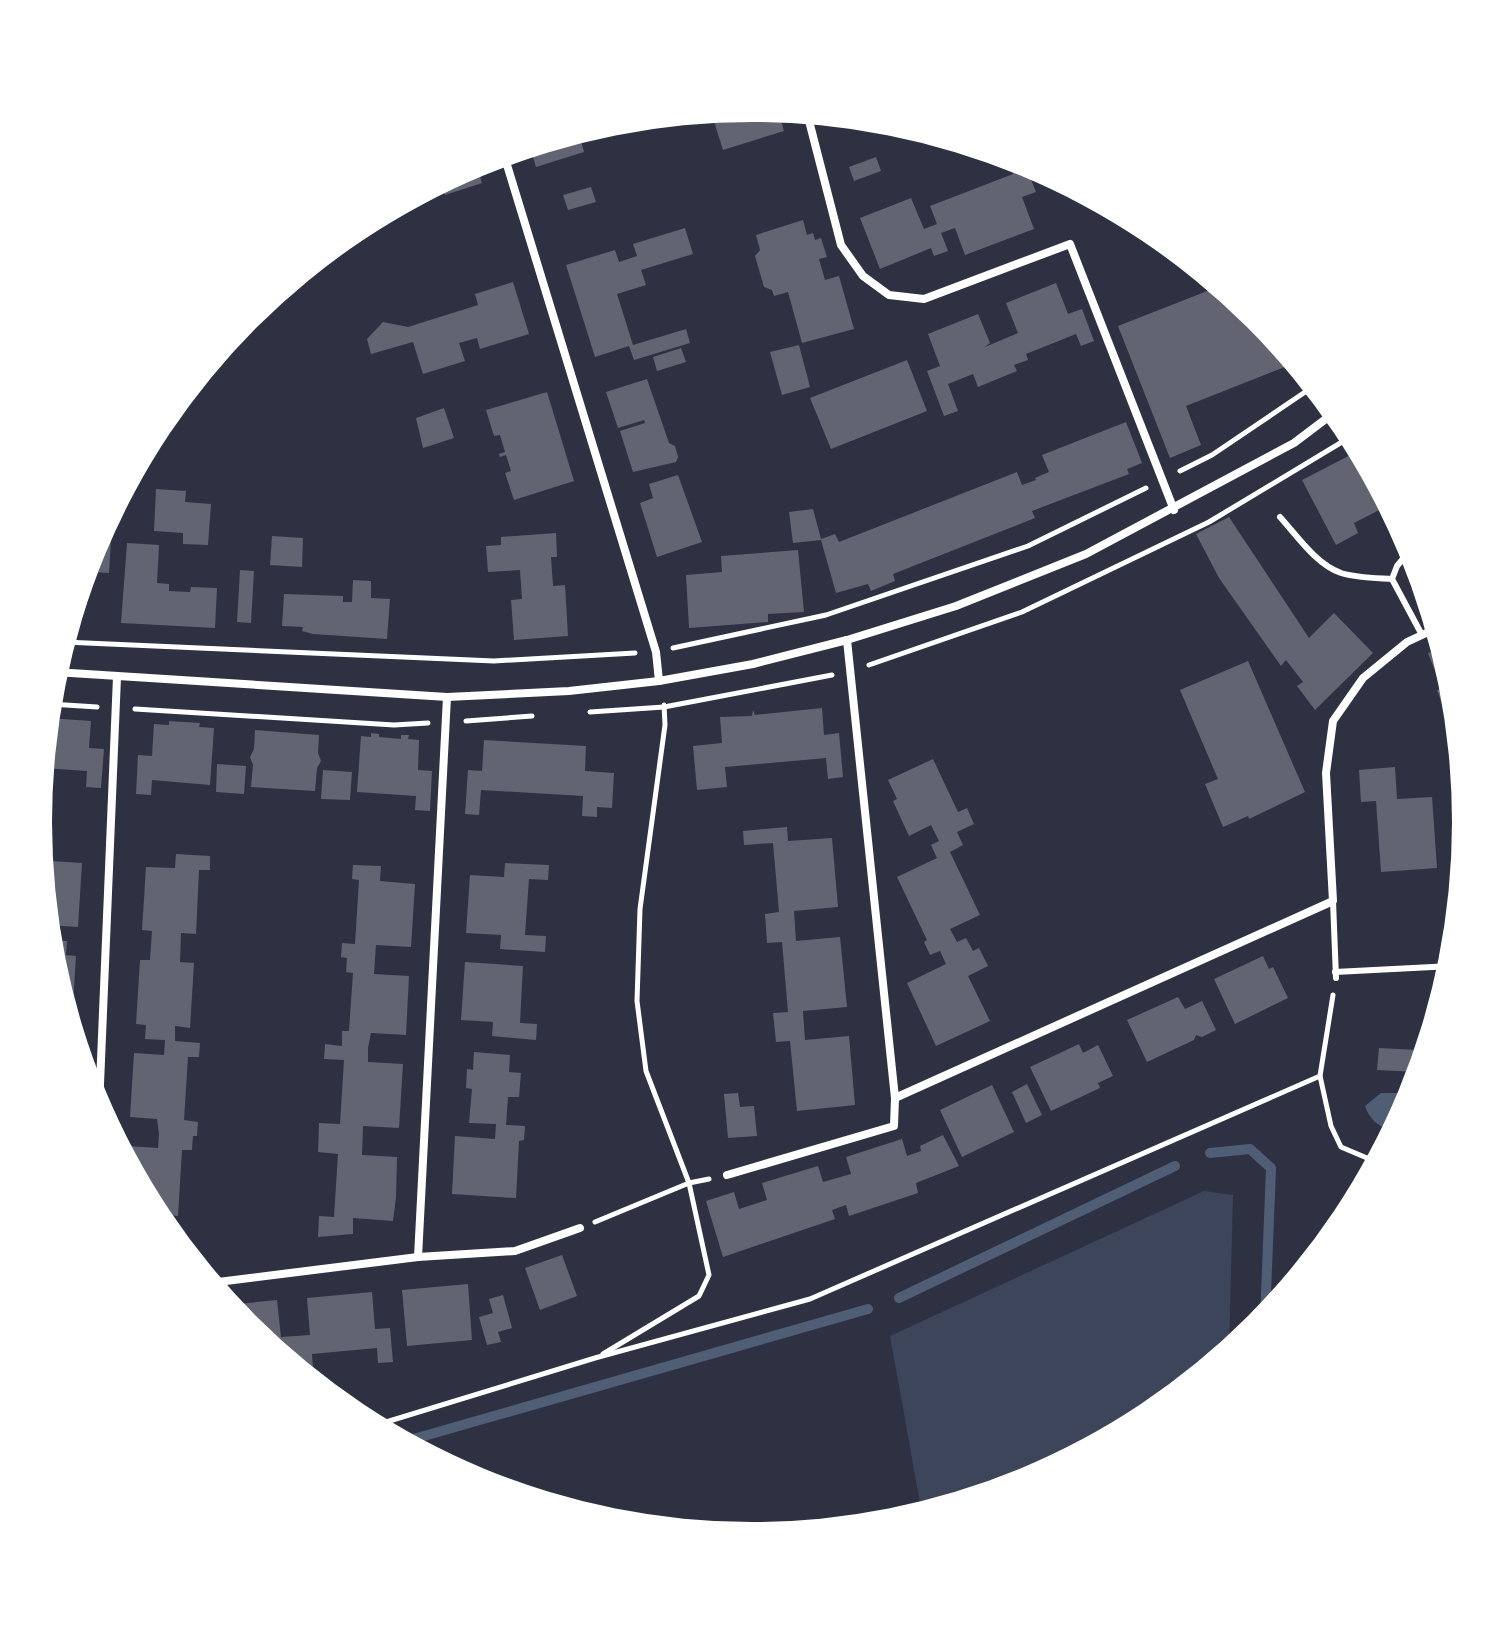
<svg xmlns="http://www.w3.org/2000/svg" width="1505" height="1645" font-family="Signika,sans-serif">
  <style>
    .green { fill: #3c4559 }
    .water { fill: #4f5d75 }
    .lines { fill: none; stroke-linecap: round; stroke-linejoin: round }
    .stream { stroke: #4f5d75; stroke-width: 10 }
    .building { fill: #626471 }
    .path { stroke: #fff; stroke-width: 5 }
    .service { stroke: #fff; stroke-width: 6 }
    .minor { stroke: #fff; stroke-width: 8 }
  </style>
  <rect width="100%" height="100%" fill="#2d3142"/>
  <polygon class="green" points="1204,1191 1233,1195 1229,1352 1149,1417 1026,1483 922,1514 890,1336"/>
  <path class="water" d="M1381 1093H1402L1410 1102 1393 1132C1379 1126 1370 1121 1365 1106Z"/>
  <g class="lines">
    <g class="stream">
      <polyline points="1210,1153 1250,1149 1271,1168 1265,1319"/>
      <polyline points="899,1298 1175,1166"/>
      <polyline points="403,1442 868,1309"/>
    </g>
  </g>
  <g class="building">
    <polygon points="753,108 778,110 784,131 723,150 711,112"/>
    <polygon points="596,127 599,135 581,141 584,152 536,167 530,147"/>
    <polygon points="876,157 881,171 854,181 849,167"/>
    <polygon points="1021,161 1024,162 1036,192 1022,197 1034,229 965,255 955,228 941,233 948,251 934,256 931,248 880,269 860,218 911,198 924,229 937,224 930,206 1013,174 1010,165"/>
    <polygon points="476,164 482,183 445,195 441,183"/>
    <polygon points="591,187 596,202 568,210 563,195"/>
    <polygon points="803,220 807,235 813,233 815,240 821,238 827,257 819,259 825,280 839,276 854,329 802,343 788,292 774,296 772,290 764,287 755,256 760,250 756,235"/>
    <polygon points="685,228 693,254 641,270 646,285 617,294 633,345 686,329 690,343 634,360 629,346 595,357 566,265 615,250 619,262 637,256 633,244"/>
    <polygon points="513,282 529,334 480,349 477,338 459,343 465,361 423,374 413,342 371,354 367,339 383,322 408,327 478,305 475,294"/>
    <polygon points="1056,283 1068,314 1082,309 1094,341 1081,346 1076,334 1026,354 1028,360 1014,365 1017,371 978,387 973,374 948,384 958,411 944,416 927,371 940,366 928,334 978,314 990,343 985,347 1018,333 1006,303"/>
    <polygon points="1220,286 1258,318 1295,363 1186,406 1201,445 1170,458 1118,326"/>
    <polygon points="799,345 810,387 782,395 770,352"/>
    <polygon points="681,348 686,362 657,371 653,357"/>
    <polygon points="907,360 927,411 831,449 810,398"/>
    <polygon points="647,379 669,443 675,446 678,457 676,462 633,472 620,431 645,423 644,420 618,428 606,392"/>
    <polygon points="547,392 574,481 514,500 505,473 511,471 506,455 500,457 499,454 505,452 500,435 494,436 486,410"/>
    <polygon points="444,408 454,438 423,448 416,418"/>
    <polygon points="1126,422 1142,463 1127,469 1129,474 1032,511 1035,518 893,574 895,581 871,591 868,584 836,593 821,540 793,543 789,512 813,509 821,539 835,534 839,542 1017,472 1022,485 1036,480 1035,478 1049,472 1042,455"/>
    <polygon points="1360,450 1389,505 1354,523 1358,533 1336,545 1302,480"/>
    <polygon points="678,475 702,542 657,557 640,503 653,498 649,484"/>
    <polygon points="156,489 186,491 185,502 211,504 208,545 183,544 183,533 154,531"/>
    <polygon points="1229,517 1309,638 1334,613 1373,653 1315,710 1297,686 1303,682 1286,660 1281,666 1219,578 1196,534"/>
    <polygon points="556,533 557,557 551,557 553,586 565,585 568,636 514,640 511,600 522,599 520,570 488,572 486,546 501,545 501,537"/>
    <polygon points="272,536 303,538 302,567 270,565"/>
    <polygon points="98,538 111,539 109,573 93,572 94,546"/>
    <polygon points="127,543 159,545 157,583 169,584 169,591 190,592 191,587 217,588 215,628 121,623"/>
    <polygon points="798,550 804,612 768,614 768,622 689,628 686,575 722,572 721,556"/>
    <polygon points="240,570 254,571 251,623 237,622"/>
    <polygon points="353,580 371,581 371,598 390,599 387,639 313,634 302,631 303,627 282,626 284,594 343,596 343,602 352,602"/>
    <polygon points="1443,648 1453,684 1458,732 1453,734 1437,690 1442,689 1428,653"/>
    <polygon points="1248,661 1305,792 1249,819 1248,816 1223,827 1205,784 1218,779 1180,690"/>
    <polygon points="822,708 824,735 839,733 843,777 828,779 826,758 759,764 725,767 727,787 697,790 693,746 722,743 720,717 752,716 753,710 755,715"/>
    <polygon points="48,718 91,721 89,748 104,749 101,788 86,787 87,771 43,768"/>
    <polygon points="169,721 200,723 199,727 214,728 210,785 152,780 151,795 136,794 138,755 152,756 154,724 169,725"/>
    <polygon points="255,730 319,735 318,753 321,761 317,768 315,791 251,787 253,765 250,757 254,749"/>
    <polygon points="371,733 379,734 379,737 401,739 401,735 409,735 408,739 419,740 418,770 432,771 430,811 415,810 416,796 357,792 361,736 371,737"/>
    <polygon points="484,740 586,746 585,771 614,773 612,808 597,807 597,817 582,816 583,796 481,790 479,815 465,814 468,770 482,771"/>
    <polygon points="933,759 958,812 967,808 974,824 957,832 963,845 950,852 980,915 950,929 957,942 966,938 973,951 979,948 988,966 968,976 990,1021 936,1046 907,983 946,964 940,951 930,955 924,942 927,940 897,877 937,858 931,845 939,841 931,825 909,836 893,801 897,799 888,780"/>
    <polygon points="217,764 246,766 244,794 216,792"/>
    <polygon points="1395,767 1397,799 1432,797 1437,868 1381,872 1376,801 1361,802 1359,770"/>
    <polygon points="323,770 352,772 350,800 321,799"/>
    <polygon points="787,827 788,841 832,838 838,907 794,911 796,941 840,937 847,1007 803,1011 805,1040 849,1036 855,1105 797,1111 790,1041 776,1042 773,1013 788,1012 782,942 767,943 766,928 765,914 779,912 773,843 744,845 743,831"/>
    <polygon points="40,846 53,846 52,861 82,863 78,927 48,925"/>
    <polygon points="176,854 210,856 210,870 199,870 196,934 181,933 180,962 194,963 190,1028 175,1026 175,1041 200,1043 199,1057 188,1057 184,1120 198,1122 197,1136 193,1136 192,1150 182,1150 178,1216 156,1214 127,1161 128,1146 158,1148 159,1134 157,1119 130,1117 134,1053 164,1055 165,1040 145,1039 146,1025 136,1024 140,960 150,960 152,931 142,930 146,867 175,868"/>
    <polygon points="505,863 549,865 548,880 529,879 525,935 546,936 545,952 500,949 501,935 466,933 470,875 504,877"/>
    <polygon points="353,865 381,866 380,881 415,884 411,947 376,945 375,959 374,974 409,976 406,1035 371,1033 368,1048 368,1062 403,1064 399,1128 363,1126 362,1155 397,1157 396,1197 393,1221 353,1218 353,1234 318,1237 319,1216 334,1217 338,1154 318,1152 319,1123 340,1124 344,1060 324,1059 325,1044 342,1046 342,1031 349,1031 353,973 346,972 347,958 341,957 342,943 355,944 359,880 352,879"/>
    <polygon points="50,940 67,941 66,955 76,956 72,1020 69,1020 52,961"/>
    <polygon points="1263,956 1269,969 1273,967 1288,998 1235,1024 1214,979"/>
    <polygon points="465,962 523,966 520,1023 537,1024 536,1040 492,1036 493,1022 461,1020"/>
    <polygon points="1178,997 1185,1009 1202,1001 1216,1030 1202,1037 1196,1035 1194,1040 1147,1062 1127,1020"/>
    <polygon points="1079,1044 1083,1053 1098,1045 1113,1076 1098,1083 1100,1088 1051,1111 1030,1067"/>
    <polygon points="1379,1048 1418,1050 1417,1072 1377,1070"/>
    <polygon points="474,1052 510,1055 509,1072 521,1073 519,1097 508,1097 506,1125 525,1126 524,1140 519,1141 516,1198 452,1194 455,1136 495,1139 496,1124 469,1123 472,1089 466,1088 467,1069 473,1070"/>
    <polygon points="1027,1084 1042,1115 1026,1123 1012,1092"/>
    <polygon points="992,1085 1014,1132 962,1157 940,1110"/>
    <polygon points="738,1093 740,1107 754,1106 757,1136 728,1138 724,1094"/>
    <polygon points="943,1135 959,1166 916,1183 918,1193 849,1216 846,1205 832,1210 835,1219 723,1257 706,1201 734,1192 739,1209 767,1200 762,1183 818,1166 823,1182 851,1174 846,1157 902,1139 907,1156 921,1151 920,1146"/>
    <polygon points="177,1225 179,1239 175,1240 164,1226"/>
    <polygon points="562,1255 577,1296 540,1310 525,1268"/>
    <polygon points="468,1284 472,1340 407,1346 402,1290"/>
    <polygon points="372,1292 375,1329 390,1328 393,1362 378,1363 377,1348 312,1354 313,1369 299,1370 247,1327 228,1305 277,1300 281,1337 310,1335 307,1298"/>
    <polygon points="503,1295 512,1328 498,1332 501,1342 487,1345 479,1317 493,1313 489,1299"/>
  </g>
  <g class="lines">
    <g class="path">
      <polyline points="1180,471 1212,455 1314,386"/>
      <polyline points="64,642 494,661 635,653"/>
      <polyline points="673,648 826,615 1028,546 1146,488"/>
      <polyline points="869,665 1022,612 1209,522 1352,436"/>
      <polyline points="50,704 97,707"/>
      <polyline points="135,709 394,725 428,723"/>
      <polyline points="590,712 664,707 832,675"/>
      <polyline points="466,721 532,716"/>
      <polyline points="1333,995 1320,1076 1331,1126 1341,1147 1367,1158 1380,1157"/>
      <polyline points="595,1222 689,1183 709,1179"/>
      <polyline points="603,1354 699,1296 709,1275 689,1183 646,1071 637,1001 640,909 665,725 664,705"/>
      <polyline points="373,1426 595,1358 810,1299 1320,1076"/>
    </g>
    <g class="service">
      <path d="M1280 517C1298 537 1316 564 1341 573 1357 578 1376 578 1392 579"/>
      <polyline points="1412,548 1397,566 1392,579 1422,635"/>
      <polyline points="1333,901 1336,978"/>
      <polyline points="1335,972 1452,966"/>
    </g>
    <g class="minor">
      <polyline points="807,113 841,245 863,276 889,295 924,299 1070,244 1174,510"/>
      <polyline points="504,155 656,652 659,681"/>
      <polyline points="847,640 895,1098 1333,901 1326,773 1333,721 1363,678 1407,642 1437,628"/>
      <polyline points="55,672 447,697 569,691 659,681 753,664 847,640 956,606 1086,554 1294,443 1335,412"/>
      <polyline points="99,1108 117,677"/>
      <polyline points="727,1175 894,1126 895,1098"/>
      <polyline points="418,1257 515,1251 580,1228"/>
      <polyline points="210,1283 418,1257 447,697"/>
    </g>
  </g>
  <path d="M0 0H1505V1645H0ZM52 822a700 700 0 1 1 1400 0a700 700 0 1 1-1400 0Z" fill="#fff" fill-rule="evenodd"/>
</svg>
